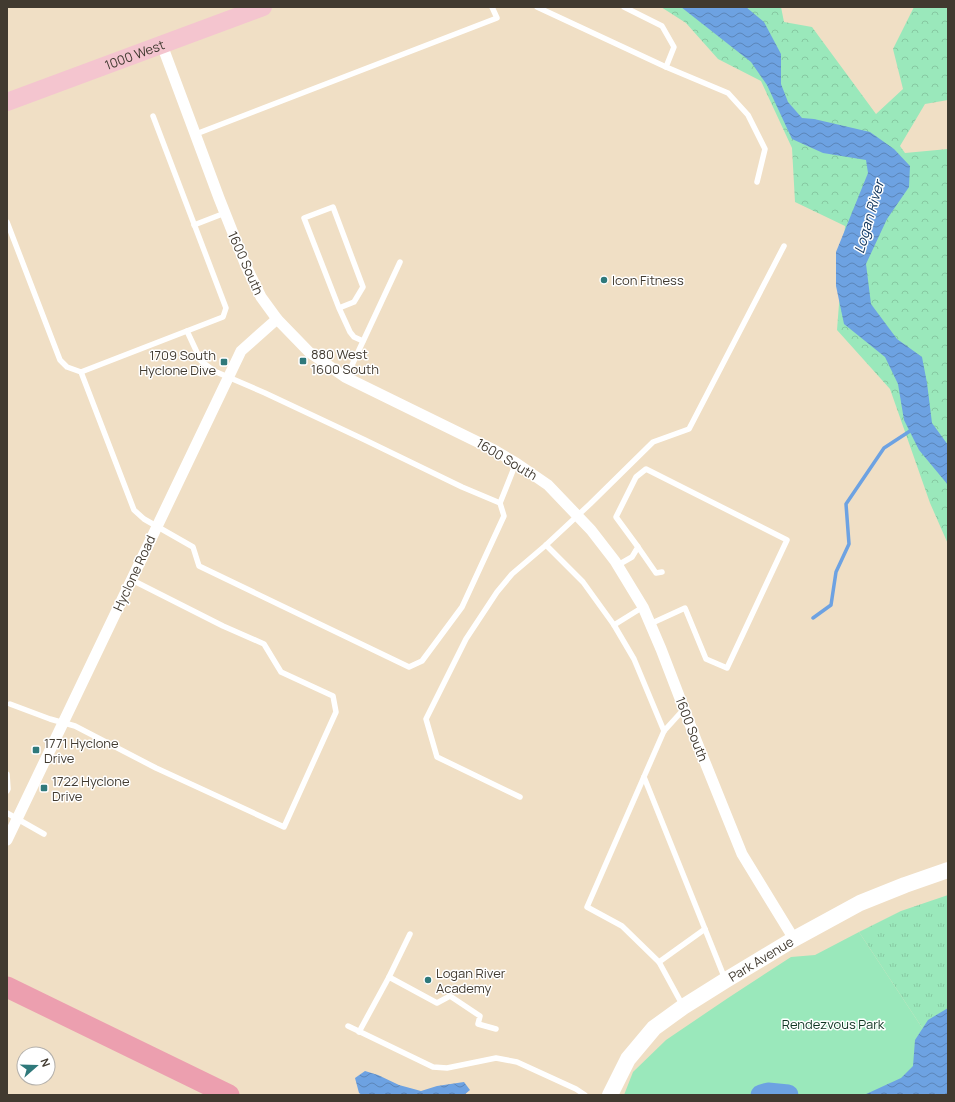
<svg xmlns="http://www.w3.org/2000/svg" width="955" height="1102" font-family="Manrope,sans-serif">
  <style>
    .grass { fill: url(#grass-tufts) }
    .forest { fill: url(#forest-crowns) }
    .park { fill: #9ae8bb }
    .water { fill: url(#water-waves) }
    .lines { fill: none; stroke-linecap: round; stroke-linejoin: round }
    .stream { stroke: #6da2e2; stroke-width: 3.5 }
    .river { stroke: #6da2e2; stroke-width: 21 }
    .lane { stroke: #fff; stroke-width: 5.5 }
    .street { stroke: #fff; stroke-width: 11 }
    .secondary { stroke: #fff; stroke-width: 16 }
    .primary { stroke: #f4c5cf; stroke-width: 18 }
    .highway { stroke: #ec9faf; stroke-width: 21 }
    .poi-dot { fill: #2f797b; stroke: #fff; stroke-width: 1.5 }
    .labels { text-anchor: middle; stroke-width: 3; stroke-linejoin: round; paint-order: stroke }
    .street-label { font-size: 13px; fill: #413a30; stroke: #fff }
    .poi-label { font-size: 13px; fill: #413a30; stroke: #fff; text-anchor: start }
    .park-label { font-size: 13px; fill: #0f3522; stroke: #fff }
    .water-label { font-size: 14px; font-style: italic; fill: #0b315a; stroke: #fff }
  </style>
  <defs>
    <pattern id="grass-tufts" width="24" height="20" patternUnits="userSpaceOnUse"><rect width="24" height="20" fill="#9ae8bb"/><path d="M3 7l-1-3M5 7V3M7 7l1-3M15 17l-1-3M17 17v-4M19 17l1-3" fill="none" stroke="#86c8a1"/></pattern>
    <pattern id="forest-crowns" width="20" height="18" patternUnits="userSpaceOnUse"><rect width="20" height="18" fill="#9ae8bb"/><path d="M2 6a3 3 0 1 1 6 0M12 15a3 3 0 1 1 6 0" fill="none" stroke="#86c8a1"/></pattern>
    <pattern id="water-waves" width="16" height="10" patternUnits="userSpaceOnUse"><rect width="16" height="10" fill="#6da2e2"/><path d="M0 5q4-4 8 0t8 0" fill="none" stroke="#5b85b8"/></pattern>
  </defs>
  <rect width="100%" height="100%" fill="#f0dfc5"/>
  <polygon class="grass" points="948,895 948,1067 859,932 901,911"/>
  <polygon class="forest" points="661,7 781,7 784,22 812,27 876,114 903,89 893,49 914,7 948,7 948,100 925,104 900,146 905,153 948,149 948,544 930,503 890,389 837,330 845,226 795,202 792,148 761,81 718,59 686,23"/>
  <polygon class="park" points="859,932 948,1067 948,1095 624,1095 633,1072 666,1040 728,998 791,957 815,955"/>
  <g class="water">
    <polygon points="681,7 746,7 764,22 781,54 781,84 788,102 802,118 814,119 870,132 894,149 910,166 909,187 887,219 866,264 871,304 897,339 922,357 927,383 932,423 948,445 948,485 919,450 904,420 898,384 885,357 844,324 836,286 836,252 868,173 866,160 823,153 792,139 767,85 751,62"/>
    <polygon points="948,1008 948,1095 864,1095 901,1078 913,1066 915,1040 928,1020"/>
    <polygon points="365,1071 378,1075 399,1085 421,1091 437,1086 464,1082 470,1090 464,1095 362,1095 359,1093 355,1078"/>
  </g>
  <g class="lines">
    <polyline class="stream" points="813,618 831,605 836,572 849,544 846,504 884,448 913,429"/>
    <polyline class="river" points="761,1095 768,1093 788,1095"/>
    <g class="lane">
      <polyline points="537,7 666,67 728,93 748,115 765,149 757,182"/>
      <polyline points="624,7 662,26 674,47 666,67"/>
      <polyline points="196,134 497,18 492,7"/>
      <polyline points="7,222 60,360 67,367 81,372 134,510 144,519 193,547 199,566 409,667 422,661 462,607 504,516 500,503 516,463"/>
      <polyline points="194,225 225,213"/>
      <polyline points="339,308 354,302 363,287 333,207 304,218 339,308 350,332 354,337 363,341"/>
      <polyline points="187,331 201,361 214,371 265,393 365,440 462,487 500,503"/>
      <polyline points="81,372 223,317 226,308 153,116"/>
      <polyline points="345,377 352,365 400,262"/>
      <polyline points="546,545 583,582 614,625 634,659 664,731"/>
      <polyline points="638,547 656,573 662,572"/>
      <polyline points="618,565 632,557 638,547 616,517 636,477 646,469 787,540 727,668 706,659 685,608 650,624"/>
      <polyline points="614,625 643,607"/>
      <polyline points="10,704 50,719 75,726 156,768 284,827 336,712 333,696 281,672 264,644 223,626 132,580"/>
      <polyline points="7,774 8,789 7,791"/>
      <polyline points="644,777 725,979"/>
      <polyline points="520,797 437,757 426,719 466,639 497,592 512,574 546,545 590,504 653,442 689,429 784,246"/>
      <polyline points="7,813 44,834"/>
      <polyline points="659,962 705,929"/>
      <polyline points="389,977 410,934"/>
      <polyline points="683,1006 659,962 622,926 587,907 664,731 684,709"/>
      <polyline points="348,1026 433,1067 447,1068 496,1058 517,1062 576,1089 585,1095"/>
      <polyline points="359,1032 389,977 437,1003 450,996 480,1016 478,1024 496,1029"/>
    </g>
    <g class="street">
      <polyline points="162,45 219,198 246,266 261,297 277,319 309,352 345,377 494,450 516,463 548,485 591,530 615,561 643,607 661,649 696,740 742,854 794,939"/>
      <polyline points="7,840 241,351 277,319"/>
    </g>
    <path class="secondary" id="s1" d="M610 1095 628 1059 654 1028 683 1007 726 980 794 939 860 903 905 885 948 870"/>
    <path class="primary" id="s2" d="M7 102 263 7"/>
    <polyline class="highway" points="7,987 229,1095"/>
  </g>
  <g class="poi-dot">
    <circle cx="604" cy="280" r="4"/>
    <rect x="299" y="357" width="8" height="8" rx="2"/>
    <rect x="220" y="358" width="8" height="8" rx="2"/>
    <rect x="32" y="746" width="8" height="8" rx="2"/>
    <rect x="40" y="784" width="8" height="8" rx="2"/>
    <circle cx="428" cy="980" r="4"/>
  </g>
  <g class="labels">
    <g class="street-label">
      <text dy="5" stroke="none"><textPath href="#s2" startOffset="136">1000 West</textPath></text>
      <text transform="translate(246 263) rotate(66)" y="5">1600 South</text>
      <text transform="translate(507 459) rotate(31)" y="5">1600 South</text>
      <text transform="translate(134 573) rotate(-65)" y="5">Hyclone Road</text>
      <text transform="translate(692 729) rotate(69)" y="5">1600 South</text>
      <text dy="5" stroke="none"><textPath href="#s1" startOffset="208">Park Avenue</textPath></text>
    </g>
    <g class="poi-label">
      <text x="612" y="285">Icon Fitness</text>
      <text x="311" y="359">880 West<tspan x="311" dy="15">1600 South</tspan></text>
      <text x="216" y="360" text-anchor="end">1709 South<tspan x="216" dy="15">Hyclone Dive</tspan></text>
      <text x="44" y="748">1771 Hyclone<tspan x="44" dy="15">Drive</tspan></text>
      <text x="52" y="786">1722 Hyclone<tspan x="52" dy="15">Drive</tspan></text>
      <text x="436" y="978">Logan River<tspan x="436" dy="15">Academy</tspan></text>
    </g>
    <g class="park-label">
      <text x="833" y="1029">Rendezvous Park</text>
    </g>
    <g class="water-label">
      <text transform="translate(869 217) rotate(-74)" y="5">Logan River</text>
    </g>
  </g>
  <rect width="955" height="1102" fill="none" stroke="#413a30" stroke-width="16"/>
  <g transform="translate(36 1066) rotate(70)"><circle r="19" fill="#ffffff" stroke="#b3b0ac"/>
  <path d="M0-3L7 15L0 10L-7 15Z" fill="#2f797b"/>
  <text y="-6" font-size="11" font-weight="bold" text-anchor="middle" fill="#413a30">N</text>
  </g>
</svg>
